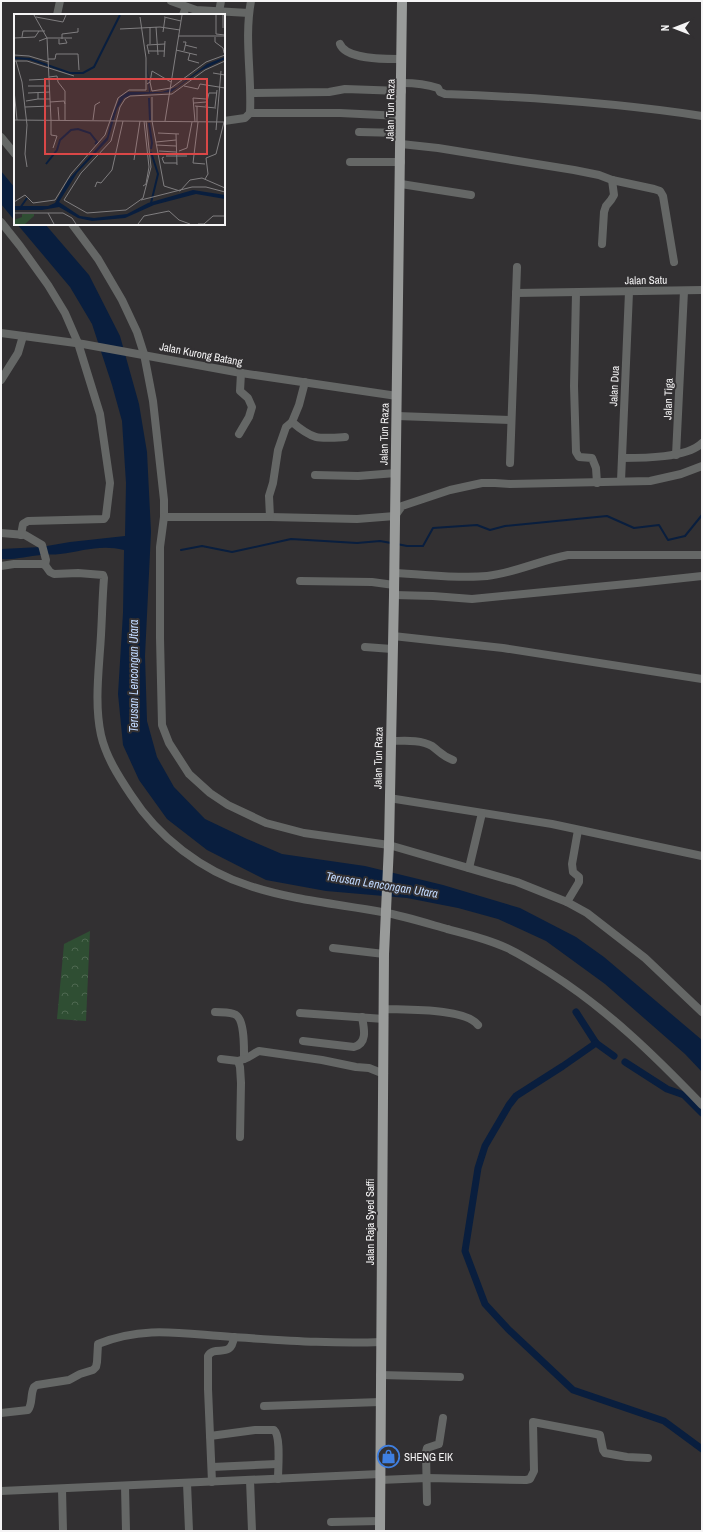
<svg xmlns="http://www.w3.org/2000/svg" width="703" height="1532" font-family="'Archivo Narrow',sans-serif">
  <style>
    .forest { fill: url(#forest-crowns) }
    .water { fill: #091e3e }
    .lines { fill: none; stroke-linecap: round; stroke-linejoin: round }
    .stream { stroke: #091e3e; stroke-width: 2 }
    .canal { stroke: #091e3e; stroke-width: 7 }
    .minor { stroke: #656766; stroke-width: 8 }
    .major { stroke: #999b9a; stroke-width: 10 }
    .labels { text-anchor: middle; stroke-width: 4; stroke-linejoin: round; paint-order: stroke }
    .street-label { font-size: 11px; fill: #f5f4f5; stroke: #323032 }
    .poi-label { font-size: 11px; fill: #f5f4f5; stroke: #323032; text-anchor: start }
    .water-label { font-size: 12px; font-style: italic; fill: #bfd7fc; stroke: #323032 }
    .inset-river { fill: none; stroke: #091e3e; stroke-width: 2 }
    .inset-road { fill: none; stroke: #807e80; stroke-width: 1 }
    .view { fill: #db4747; fill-opacity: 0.15; stroke: #db4747; stroke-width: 2 }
    .inset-edge { fill: none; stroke: #f5f4f5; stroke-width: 2 }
  </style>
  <defs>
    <pattern id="forest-crowns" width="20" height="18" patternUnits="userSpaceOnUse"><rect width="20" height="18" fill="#2f4e33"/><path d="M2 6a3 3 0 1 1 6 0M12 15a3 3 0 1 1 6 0" fill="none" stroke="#4e6851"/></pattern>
  </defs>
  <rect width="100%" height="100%" fill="#323032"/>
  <polygon class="forest" points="90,931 86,1021 57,1019 64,944"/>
  <g class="water">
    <polygon points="1,171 15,188 15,221 1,204"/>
    <path d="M17 224H45L89 275 120 336 139 404 147 452 151 532 145 656 147 721 157 757 174 787 205 819 247 839 282 854 365 866 443 885 520 908 576 937 604 957 702 1040V1072L685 1054 605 984 546 941 498 919 458 908 407 898 326 891 266 880 207 850 167 819 139 780 123 745 118 694 123 613 124 550C101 544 83 551 60 554 54 555 47 554 41 555 28 556 15 560 1 559V549L41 547 70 542 125 536 126 483 122 421 112 385 92 324 70 287Z"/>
  </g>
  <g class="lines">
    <g class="stream">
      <polyline points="397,544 407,546 423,546 433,528 477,525 490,530 505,526 607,516 634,528 659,525 668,540 685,536 702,515"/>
      <polyline points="181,550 202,546 232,552 291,539 357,543 380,541 391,543"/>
    </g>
    <g class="canal">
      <polyline points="576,1012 596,1043"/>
      <polyline points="614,1056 596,1043 563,1066 516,1096 509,1105 485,1146 478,1168 465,1251 485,1304 508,1329 573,1390 664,1421 702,1449"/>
      <polyline points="625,1062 667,1089 684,1095 702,1113"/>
    </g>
    <g class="minor">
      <polyline points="171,1 196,10 249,13"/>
      <polyline points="219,12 221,1"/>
      <polyline points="57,15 60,1"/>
      <polyline points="183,15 186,7"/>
      <path d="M340 44C346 60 387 59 402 59"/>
      <path d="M402 83C415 83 426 84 438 88L440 92 445 94C531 97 617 103 702 116"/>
      <polyline points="251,93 329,92 345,89 402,91"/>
      <polyline points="250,113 340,113 401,116"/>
      <path d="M224 121 245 118 250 113C252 76 244 38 251 1"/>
      <polyline points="359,132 401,133"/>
      <polyline points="1,137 15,154"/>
      <polyline points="401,144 438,148 574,170 599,175 612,180 654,189 660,191 663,196 674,262"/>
      <polyline points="350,162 401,162"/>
      <polyline points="401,184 471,195"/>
      <polyline points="1,222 20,246 48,285 65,313 78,343 100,414 110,483 106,516 104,519 28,521 23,524 21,535"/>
      <polyline points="72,224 98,259 122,300 137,332 144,354 153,401 164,500 164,517 160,547 160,638 162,725 169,743 189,774 210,793 228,805 266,823 304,833 389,845 517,882 567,902 587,913 645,958 702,1012"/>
      <polyline points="602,244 604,212 606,206 611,200 614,195 612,180"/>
      <polyline points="516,293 702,290"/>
      <polyline points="576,293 574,386 576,452 579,457 592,458 596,468 597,483"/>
      <polyline points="1,333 83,344 241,373 397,396"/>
      <polyline points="1,380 18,353 23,336"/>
      <path d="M305 382 299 405 292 422C313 440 318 439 345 437"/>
      <polyline points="397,416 511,420"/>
      <polyline points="239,434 249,417 252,407 248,398 240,391 241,373"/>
      <polyline points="676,455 684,291"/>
      <path d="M622 458C643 458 687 458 702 443"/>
      <polyline points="510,463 517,267"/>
      <polyline points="315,475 358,476 396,473"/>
      <polyline points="621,481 629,292"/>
      <polyline points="164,517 270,517 357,519 395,516 402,506 450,490 482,483 495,483 510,484 650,481 681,474 702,466"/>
      <polyline points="270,517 269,496 273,483 278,450 286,427 292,422"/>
      <polyline points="1,533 25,535 42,545 46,560 45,565"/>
      <path d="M1 566 14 564H42L45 565 50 572 54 574 78 573 103 575 104 578C102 602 102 626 100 650 98 678 95 707 101 735 106 757 119 777 131 795 158 837 202 871 250 886 292 900 338 904 382 912 404 916 426 923 447 929 467 934 488 939 507 948 522 955 536 964 550 973 607 1009 655 1056 702 1105"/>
      <path d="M394 573C425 574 457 579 487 576 515 573 541 560 568 555H702"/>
      <polyline points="300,581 372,582 394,585"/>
      <polyline points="394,595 433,596 472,599 637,583 702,576"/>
      <polyline points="393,636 503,648 702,679"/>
      <polyline points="365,647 392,649"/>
      <path d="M390 741C403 741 420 739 432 746 440 752 442 756 453 760"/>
      <polyline points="389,798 552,824 702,856"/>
      <polyline points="469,868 482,813"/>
      <polyline points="567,902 579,882 579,877 573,872 572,864 578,830"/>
      <polyline points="333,948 384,954"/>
      <path d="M384 1009C406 1010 465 1008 478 1025"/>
      <path d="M215 1012C221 1012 228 1012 234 1014 245 1017 244 1048 244 1059 250 1057 254 1053 259 1051L322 1060 356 1067 369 1068 384 1074"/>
      <polyline points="300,1013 384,1019"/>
      <path d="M303 1041 354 1047C368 1043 364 1028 362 1017"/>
      <polyline points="221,1059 238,1061"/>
      <polyline points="240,1137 241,1083 240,1067 238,1061 244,1059"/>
      <polyline points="380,1375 460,1377"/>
      <polyline points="264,1406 380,1402"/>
      <path d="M1 1413 28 1410C33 1403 30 1395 34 1387L37 1385 69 1380 80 1374 93 1370 96 1367 97 1362 98 1344C145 1325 183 1334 232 1337 281 1340 331 1344 381 1342"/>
      <path d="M210 1436 255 1430H274C281 1436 278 1468 278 1479"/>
      <polyline points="212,1467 277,1464"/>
      <polyline points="250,1480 252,1531"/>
      <polyline points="380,1480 427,1478 526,1480 530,1479 534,1471 533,1422 596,1434 600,1435 603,1450 605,1453 627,1457 648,1458"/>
      <path d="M212 1482 208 1389V1356C215 1344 231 1360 234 1337"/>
      <polyline points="187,1483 189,1531"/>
      <polyline points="125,1486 126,1531"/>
      <polyline points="62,1489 63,1531"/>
      <polyline points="1,1491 380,1474"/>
      <polyline points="427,1502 426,1452 427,1448 439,1444 443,1418"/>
      <polyline points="331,1522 380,1521"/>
    </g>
    <polyline class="major" points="380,1531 384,954 389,845 394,595 402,1"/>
  </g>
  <defs>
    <symbol id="shop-ring" viewBox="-11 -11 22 22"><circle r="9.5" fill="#323032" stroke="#3f7fe0" stroke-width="1.5"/><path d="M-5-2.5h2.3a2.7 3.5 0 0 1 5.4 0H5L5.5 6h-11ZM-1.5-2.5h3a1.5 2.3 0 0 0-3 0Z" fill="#3f7fe0"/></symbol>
  </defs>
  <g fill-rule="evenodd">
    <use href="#shop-ring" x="376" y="1444" width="25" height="25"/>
  </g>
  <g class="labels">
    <g class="street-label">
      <text transform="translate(390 110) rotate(-89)" y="4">Jalan Tun Raza</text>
      <text transform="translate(646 280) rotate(-1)" y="4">Jalan Satu</text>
      <text transform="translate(201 354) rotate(11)" y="4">Jalan Kurong Batang</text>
      <text transform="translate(614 386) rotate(-87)" y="4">Jalan Dua</text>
      <text transform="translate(668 399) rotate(-88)" y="4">Jalan Tiga</text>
      <text transform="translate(384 434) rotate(-89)" y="4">Jalan Tun Raza</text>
      <text transform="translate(378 758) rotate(-89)" y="4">Jalan Tun Raza</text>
      <text transform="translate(370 1222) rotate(-90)" y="4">Jalan Raja Syed Saffi</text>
    </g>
    <g class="poi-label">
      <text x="404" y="1461">SHENG EIK</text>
    </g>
    <g class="water-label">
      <text transform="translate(134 676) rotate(-90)" y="4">Terusan Lencongan Utara</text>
      <text transform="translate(382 885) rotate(9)" y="4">Terusan Lencongan Utara</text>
    </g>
  </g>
  <g transform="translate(14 14)">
    <rect width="211" height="211" fill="#323032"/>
    <path d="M8 200H20V202L11 210H1L0 206 8 203Z" fill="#2f4e33"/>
    <path d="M211 43V45L186 57 157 78 117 81 110 84 103 95 94 126 63 159 45 188 66 202 80 204 113 200 134 189 179 176 211 181V185L182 180 140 191 111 204 78 207 64 204 45 193 28 196H0V192H34L41 189 54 166 93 123 99 100 106 83 114 78H135L133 50 136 78H148L163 73 193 50Z" fill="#091e3e"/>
    <path class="inset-river" d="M0 44 16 45 56 59H69L80 53 106 1M135 84 136 106M135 109 138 129 137 135M137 138 144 160 137 189M32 150 43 136 46 126 57 116 64 115 76 119 83 128 81 130M6 194 13 184"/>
    <path class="inset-road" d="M20 1 33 24 37 106M202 1V20L211 21M209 1V14M22 3 49 8 52 1M150 3 167 7M136 13V30M142 13 144 41M106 15 146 13 166 16M149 18 151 4M165 22H211M8 23 9 17H31M201 23V28L209 34 210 39M0 24 21 23 25 17M45 25V30L53 29 51 25M48 25V20L64 18V14M25 27 33 24H58M169 28H172L170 37M171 31 183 34M162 36 183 41M134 37H150M176 39 174 46 185 49M135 40 133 31 151 30M0 41 15 42 35 48M150 43 151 27M34 45H41L42 40H64L65 56M0 47H13L60 62M2 47 8 68 13 111 11 140 13 153M199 59 211 61M35 63 43 62 44 68 51 77V106M15 66 35 65M136 68 138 77 157 74 192 48 211 41M133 70 136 68 138 57 157 68M14 72H36M170 72 184 75 186 70 211 74M0 76 3 106M14 79 36 78M24 79V85H36M138 83V107L150 172 166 177 176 166 188 164 211 174M12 87 24 85M36 88 50 87 51 90M180 89 192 88M181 92 202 94M183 92V108M192 92 195 79H203M11 93 37 92M44 93 45 106M201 93 203 76M0 106 211 108M37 106V121L43 122 39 134M79 106 81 91 86 88M132 107 137 153 129 184 112 196 73 199 50 186 67 159 97 127 106 93 111 85 116 82 158 80 191 56 211 47M151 107 168 1M181 108 179 84 192 85M184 108 179 149 191 150M202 116 207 57M144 119 165 120M162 120 163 151M142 128 162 126M142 131 162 132M145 137 162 138M165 137 173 134 178 108M152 142H173M150 143 148 144 150 149H163M120 146 126 107M191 165 194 160 192 144 202 140 210 108M129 172 132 170 135 153 130 107M81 173 83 168 87 169 98 156 109 107M127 186 178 173H192L211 178M0 188 11 181 19 189 41 186 57 160 91 121 104 84 115 76H132V44L126 3M0 199H49L58 204 62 210M34 199 40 210M124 210 130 202 155 197 165 206 176 210M184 210H190L199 202H211"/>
    <path class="view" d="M31 65H193V140H31Z"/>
    <rect width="211" height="211" class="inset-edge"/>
  </g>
  <rect width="703" height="1532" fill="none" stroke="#f5f4f5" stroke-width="4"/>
  <g transform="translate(675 28) rotate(270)" stroke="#323032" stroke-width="3" paint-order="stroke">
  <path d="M0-3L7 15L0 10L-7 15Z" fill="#f5f4f5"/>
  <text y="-6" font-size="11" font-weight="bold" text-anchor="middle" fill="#f5f4f5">N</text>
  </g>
</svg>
